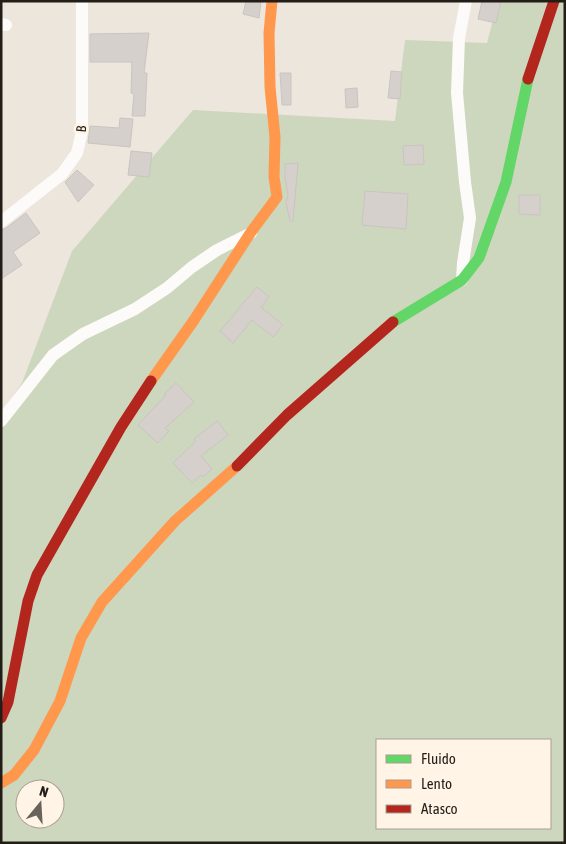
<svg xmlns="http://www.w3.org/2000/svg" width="566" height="844" font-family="'Asap Condensed',sans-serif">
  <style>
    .green { fill: #cdd7bd; fill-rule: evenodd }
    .building { fill: #d6d0cd; stroke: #cac4c2 }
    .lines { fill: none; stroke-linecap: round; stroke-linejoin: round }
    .street { stroke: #fcfbfa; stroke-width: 12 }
    .fast { stroke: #63d668; stroke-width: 11 }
    .slow { stroke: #ff974d; stroke-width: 11 }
    .jam { stroke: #b3261e; stroke-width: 11 }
    .labels { text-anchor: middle; stroke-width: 5; stroke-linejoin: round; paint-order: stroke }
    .street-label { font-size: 14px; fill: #221d17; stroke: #fff4e6 }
  </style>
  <rect width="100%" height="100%" fill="#ede6dc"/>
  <path class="green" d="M498 1H565V843H1V413L22 383 72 251 193 110 395 121 405 40 487 43ZM377 740H550V828H377ZM25 789H55V819H25Z"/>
  <g class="building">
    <polygon points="246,1 261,1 259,18 243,14"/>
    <polygon points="482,1 501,1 496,23 478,19"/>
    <polygon points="149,33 144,73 147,73 145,116 132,116 134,94 131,93 132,62 90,62 90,34"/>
    <polygon points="391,71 402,72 400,99 388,98"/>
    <polygon points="280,73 291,73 291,105 282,105"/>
    <polygon points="357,88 358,107 346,108 345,89"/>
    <polygon points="120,118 133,119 130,147 88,143 90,126 119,128"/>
    <polygon points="423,145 424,164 404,165 403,146"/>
    <polygon points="131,151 152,153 149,177 128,175"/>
    <polygon points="298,163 293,221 290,221 286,202 288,196 285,176 285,164"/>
    <polygon points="77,170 94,185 78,202 65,182"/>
    <polygon points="365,191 408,194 406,229 362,225"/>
    <polygon points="519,195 540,195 540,215 519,214"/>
    <polygon points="26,213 40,233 13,252 22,265 1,279 1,230 6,228"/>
    <polygon points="257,287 269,297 261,307 283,325 273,337 252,320 233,343 220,331"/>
    <polygon points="176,383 194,402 165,428 169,431 158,443 138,425 166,395 164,394"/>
    <polygon points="217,421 228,435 201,456 212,469 203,477 201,475 192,483 173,463 196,441 194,439"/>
  </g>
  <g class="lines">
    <g class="street">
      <polyline points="1,24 6,25"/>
      <polyline points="1,222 62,174 77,153 82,131 82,1"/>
      <polyline points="462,280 463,263 470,218 465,182 457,93 459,38 466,1"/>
      <polyline points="1,421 53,355 83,334 135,309 167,288 192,267 217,250 251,233"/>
    </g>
    <polyline class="fast" points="393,322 462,280 479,258 506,182 528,79"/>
    <g class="slow">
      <polyline points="151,381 194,320 251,232 277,197 274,177 275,137 270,87 269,33 272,1"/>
      <polyline points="1,783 14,775 34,750 60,701 81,638 102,602 175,521 237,466"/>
    </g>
    <g class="jam">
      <polyline points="528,79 554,1"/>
      <polyline points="237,466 287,415 393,322"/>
      <polyline points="1,718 8,702 28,601 37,575 121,427 151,381"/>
    </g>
  </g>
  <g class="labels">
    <g class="street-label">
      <text transform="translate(81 129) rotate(-85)" y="5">B</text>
    </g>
  </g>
  <rect width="566" height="844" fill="none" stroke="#221d17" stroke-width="5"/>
  <rect x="376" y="739" width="175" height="90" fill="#fff4e6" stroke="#a79e93"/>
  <rect x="386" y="755" width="25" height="8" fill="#63d668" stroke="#a79e93"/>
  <text x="421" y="764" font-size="15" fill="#221d17">Fluido</text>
  <rect x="386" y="780" width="25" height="8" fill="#ff974d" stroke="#a79e93"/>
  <text x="421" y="789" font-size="15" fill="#221d17">Lento</text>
  <rect x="386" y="805" width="25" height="8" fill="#b3261e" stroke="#a79e93"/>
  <text x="421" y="814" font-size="15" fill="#221d17">Atasco</text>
  <g transform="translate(40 804) rotate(18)"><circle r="24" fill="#fff4e6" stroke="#a79e93"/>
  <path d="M0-4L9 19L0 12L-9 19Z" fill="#69635c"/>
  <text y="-8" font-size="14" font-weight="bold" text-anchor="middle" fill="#221d17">N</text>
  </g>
</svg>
